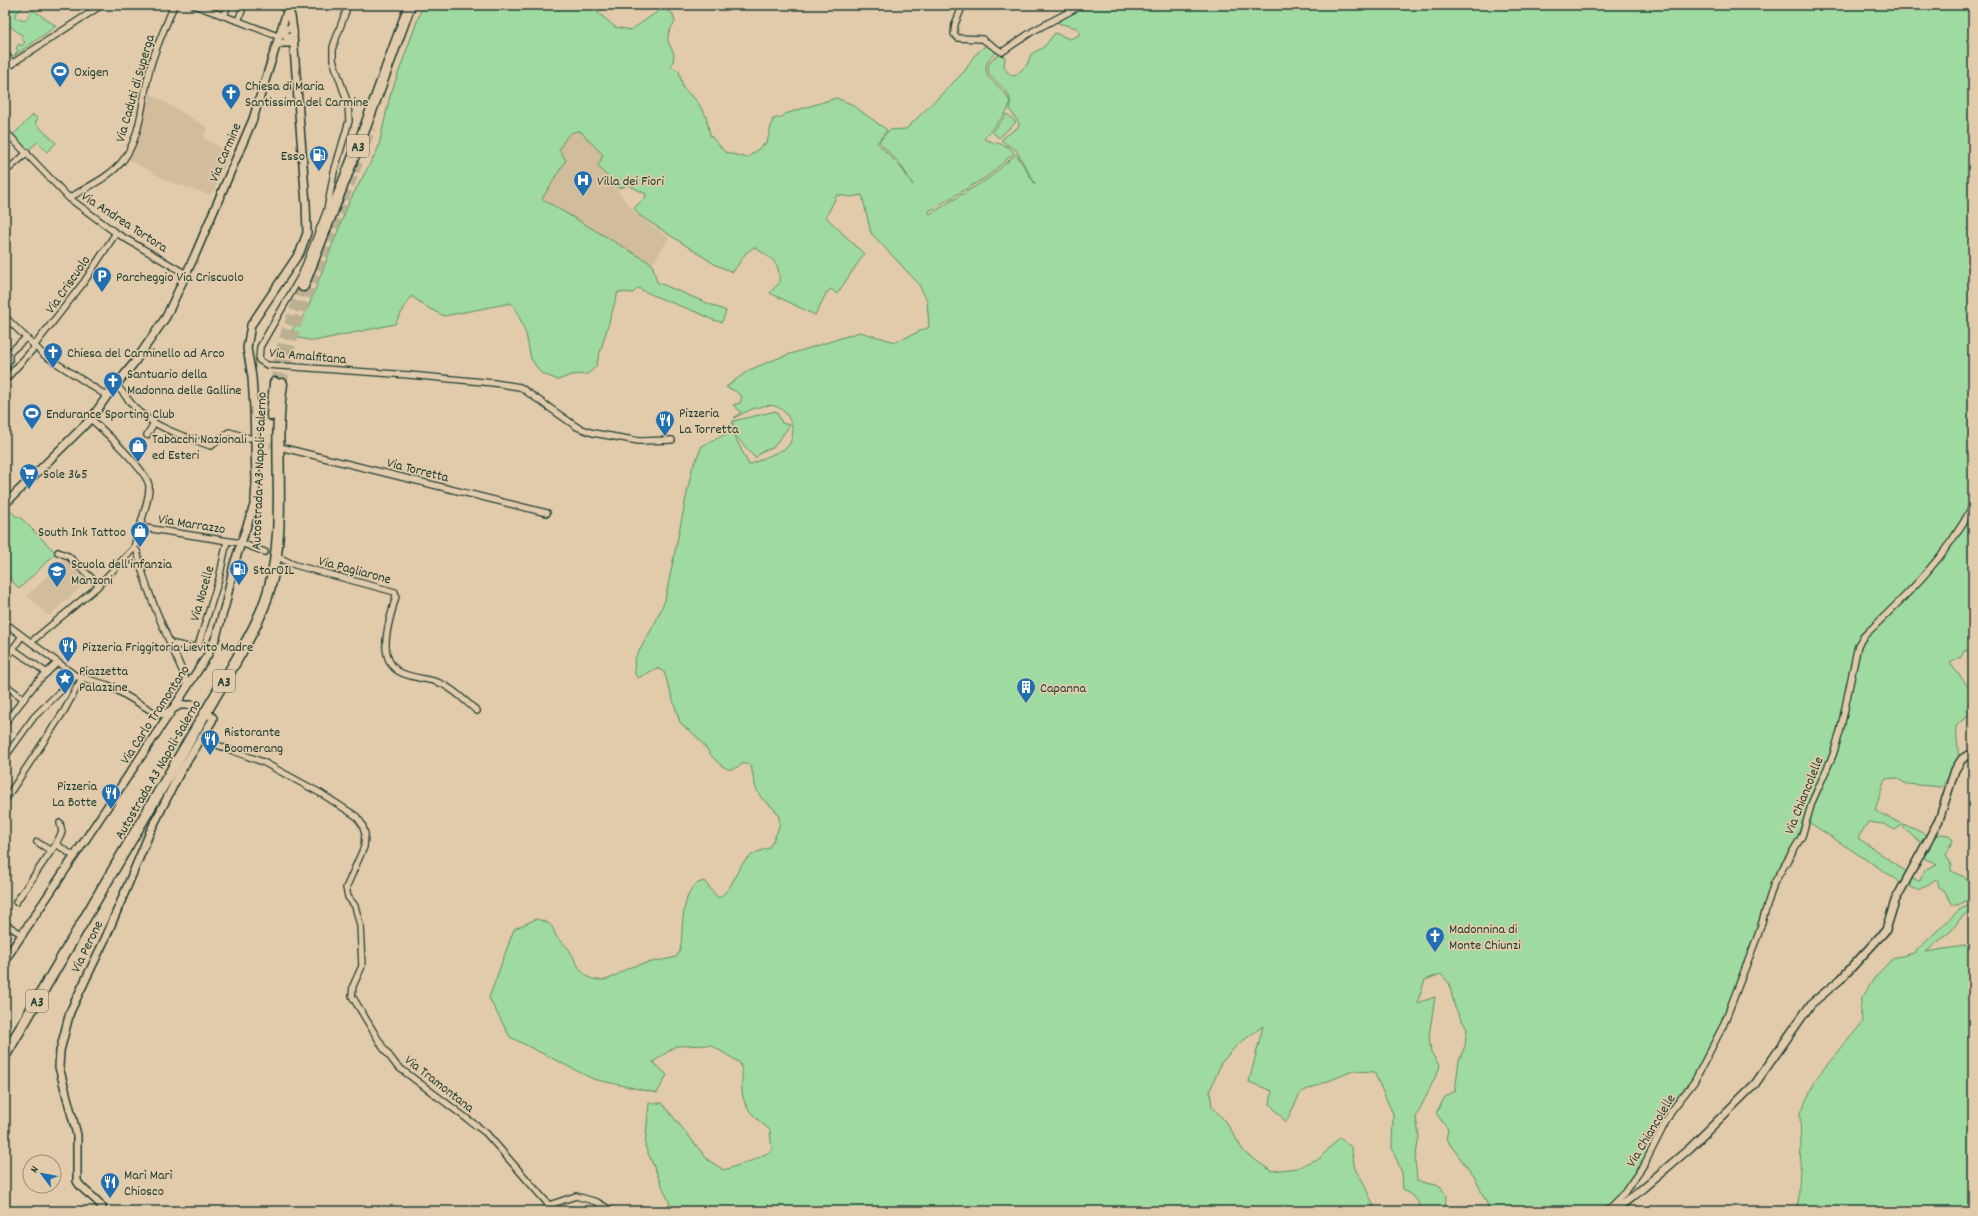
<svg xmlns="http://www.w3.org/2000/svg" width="1978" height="1216" font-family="Dekko,sans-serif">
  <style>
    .built { fill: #d1bc9b }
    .green { fill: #9fdaa0; stroke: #5f8c6a }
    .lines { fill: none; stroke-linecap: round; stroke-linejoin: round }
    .minor-tunnel { stroke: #baaf92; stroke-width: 5.5; stroke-dasharray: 5.5 3; stroke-linecap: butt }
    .tertiary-tunnel { stroke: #baaf92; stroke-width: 7; stroke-dasharray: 7 3.5; stroke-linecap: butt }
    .motorway-tunnel { stroke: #baaf92; stroke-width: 10; stroke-dasharray: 10 5; stroke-linecap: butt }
    .minor-casing { stroke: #1f3d34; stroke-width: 8 }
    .tertiary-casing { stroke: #1f3d34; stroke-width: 10 }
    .secondary-casing { stroke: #1f3d34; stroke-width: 10 }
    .motorway-casing { stroke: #1f3d34; stroke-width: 13 }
    .minor { stroke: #e1cbaa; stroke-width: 5.5 }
    .tertiary { stroke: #e1cbaa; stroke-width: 7 }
    .secondary { stroke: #e1cbaa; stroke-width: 7 }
    .motorway { stroke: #e1cbaa; stroke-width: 10 }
    .labels { text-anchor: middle; stroke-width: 3.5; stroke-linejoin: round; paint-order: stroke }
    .shield { fill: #e1cbaa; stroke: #596857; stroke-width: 1 }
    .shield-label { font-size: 13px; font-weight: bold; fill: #1f3d34 }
    .poi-label { font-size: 14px; fill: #1f3d34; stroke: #e1cbaa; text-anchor: start }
    .street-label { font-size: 14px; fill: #1f3d34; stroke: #e1cbaa }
  </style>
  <rect width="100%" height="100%" fill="#e1cbaa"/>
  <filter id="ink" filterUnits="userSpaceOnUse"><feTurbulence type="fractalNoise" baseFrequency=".025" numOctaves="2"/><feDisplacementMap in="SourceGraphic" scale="8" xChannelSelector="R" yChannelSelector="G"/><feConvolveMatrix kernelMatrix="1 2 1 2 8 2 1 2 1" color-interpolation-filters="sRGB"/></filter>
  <g filter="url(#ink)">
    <g class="built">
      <polygon points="148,92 208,128 203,138 230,152 214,191 212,191 210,195 168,181 128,159 133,153"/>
      <polygon points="573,131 580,131 603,155 598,166 635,213 669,238 652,264 542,199 566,161 559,150 568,135"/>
      <polygon points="66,558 87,581 49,616 27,596"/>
    </g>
    <g class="green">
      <polygon points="5,5 24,5 14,16 19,20 20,18 25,21 33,10 56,26 14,56 18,50 16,48 19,44 22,46 25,42 22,39 24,37 5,22"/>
      <path d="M423 5H589L615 27 631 30 660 10H666L673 14 675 22C656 48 682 45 671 66L679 71 683 88 697 101 706 116 710 135 725 152 747 158 767 142 773 119 782 117 785 114 836 98 851 104 887 130 877 143 900 166 913 185 901 165 879 142 889 130 906 129 964 72 974 56 985 46 992 45 1000 51C988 57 984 63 987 76L1005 93 1010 102 1008 110 984 139C994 144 1009 143 1014 153L988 176 929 211 930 214 989 178 1016 154 1035 184 1016 150 1002 141V139L1018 127 1019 123 1010 110C1014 92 1000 87 989 75 986 62 992 58 1003 53L1005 58 1004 67 1010 75 1015 76 1027 65 1031 54 1044 47 1055 33 1070 39 1079 35V31L1077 28 1058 23 1057 21 1087 5H1973V654L1965 650 1961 657 1950 663 1973 693V711L1956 726 1959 761 1942 787 1906 784 1897 778 1885 779 1875 810C1892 821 1911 826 1928 836L1924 844 1914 838 1902 825 1895 830 1883 824 1868 822 1858 838 1908 873 1902 883 1804 819 1795 843 1772 883 1764 915 1721 1025 1706 1058 1654 1146 1621 1195 1605 1211H1503L1489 1208 1475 1178 1446 1139 1448 1130 1436 1113 1445 1097 1455 1091 1459 1060 1465 1046 1467 1029 1455 1008 1449 983 1441 974 1425 980 1417 1003 1435 997 1429 1036 1431 1052 1440 1067 1416 1117 1419 1137 1415 1160 1417 1181 1440 1186 1446 1195 1445 1211H1423L1416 1199 1403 1189 1402 1173 1392 1148 1393 1114 1374 1072 1353 1071 1301 1092 1286 1122 1270 1104 1272 1091 1249 1082 1263 1026 1236 1046 1221 1063 1210 1091 1212 1106 1228 1125 1244 1152 1271 1171 1297 1168 1320 1158 1340 1137 1351 1147 1355 1169 1362 1180 1376 1211H673L645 1146 649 1103H662L708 1160 724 1170 751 1161 772 1151 770 1130C757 1119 744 1110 742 1092 741 1079 744 1077 740 1063L711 1045 676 1046 653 1062 667 1075 657 1093 593 1079 510 1037 489 998 514 929 536 919C559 924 549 930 561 942 565 945 569 948 571 953 579 967 583 981 603 980 614 979 623 969 634 966 647 962 662 961 676 957L680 951 681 944C683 926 681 885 704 881L718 898C741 885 730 858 769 848 776 834 787 820 772 807 767 803 762 800 759 794 753 785 754 774 750 764H742C738 767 733 770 728 769 714 764 706 746 697 737 691 731 685 729 680 722L664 672 657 668 638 678 635 674 634 660 655 623 665 600 692 469 702 446 732 431 733 421 776 411 782 423 790 425 773 448 763 451 755 458 733 433 749 465C755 462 783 450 786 448 799 437 791 411 775 406 762 403 745 412 734 418L741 412 733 405 740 403 742 397 735 391 726 387 749 370 781 357 860 332 896 342 929 327 927 300 918 283 871 233 862 195 851 197 837 195 826 217 864 254 837 294 831 289 827 292 815 315 770 293 779 283C781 261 770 258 754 247L746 253 733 272 716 265 639 215 634 208 645 198 646 194 626 184 624 187 618 188 598 166 603 155 580 131C567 131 565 140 559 150L566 160 542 199 652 264 657 282 726 311 722 322C712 321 706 316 696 312 676 304 657 298 638 288L633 293 618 292 596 366 588 374 571 375 558 380 541 373 531 359 526 334 516 309 511 303 444 316 430 309 411 296 395 324 314 341 299 338 292 330 306 313 349 202 378 149 390 96Z"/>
      <polygon points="1007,114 1016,122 999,138 992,132"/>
      <polygon points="33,115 38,119 35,123 56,143 47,152 38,142 28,150 13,135"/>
      <polygon points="9,510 17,517 19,516 56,553 19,589 5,572 5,514"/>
      <polygon points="1942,834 1949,835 1953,840 1945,855 1951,865 1951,871 1963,876 1968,881 1973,881 1973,897 1958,905 1953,905 1945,892 1939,888 1937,879 1918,890 1910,887 1910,881 1912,879 1920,881 1924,870 1937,864 1923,858 1923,853 1930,849 1931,841 1937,835"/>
      <polygon points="1973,903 1973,907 1960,919 1952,930 1926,952 1970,945 1973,943 1973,1211 1797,1211 1798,1207 1801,1149 1800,1114 1817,1077 1863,1022 1860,1009 1862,998 1875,977 1893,958 1914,953 1959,910"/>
    </g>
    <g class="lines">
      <polyline class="minor-tunnel" points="253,440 279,447"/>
      <polyline class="tertiary-tunnel" points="198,707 209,713"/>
      <g class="motorway-tunnel">
        <polyline points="275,383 283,341 303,286"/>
        <polyline points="282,384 295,328 371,128"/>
      </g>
      <defs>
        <g id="minor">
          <polyline points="194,5 238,21 244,5"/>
          <polyline points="277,5 288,9"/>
          <polyline points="346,5 346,11 333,47 333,60 348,104 349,121 334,172 327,210 302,274 260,347 259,360 267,365 409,375 494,383 520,387 577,427 593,433 639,441 672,440"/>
          <polyline points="963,5 955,24 954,34 958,38 982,39 1002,52 1033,31 1082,5"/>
          <polyline points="224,16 228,5"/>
          <polyline points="241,22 280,37"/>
          <polyline points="5,53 13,64"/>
          <polyline points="5,68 102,5"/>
          <polyline points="5,131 69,198 116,233 186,274"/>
          <polyline points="5,172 27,153"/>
          <path d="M69 198C87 187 111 177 124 159 142 134 142 98 150 68 156 46 166 26 174 5"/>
          <polyline points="5,317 44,355 107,396"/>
          <polyline points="34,346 84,282 116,233"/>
          <polyline points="5,368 9,361 9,353 26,338"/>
          <polyline points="5,380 35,347"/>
          <path d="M116 385C124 393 130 403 138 411 158 429 186 437 211 446L229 432 249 438"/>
          <path d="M91 419C103 430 148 472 149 486 150 502 137 530 134 548"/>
          <polyline points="147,435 154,423"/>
          <polyline points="284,448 547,513"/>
          <polyline points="139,527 241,543 265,552"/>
          <path d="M134 548 137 551C147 596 167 635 185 677L187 688"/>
          <polyline points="58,552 68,556 99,585"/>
          <path d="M280 558 295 565 395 592 396 596C391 617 375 655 398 671 409 678 425 678 437 682 452 687 465 701 477 711"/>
          <polyline points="5,623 76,676 108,685 157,714"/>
          <polyline points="31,642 96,588 134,548"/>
          <polyline points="170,643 187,647 198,646 219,579 227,541"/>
          <polyline points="13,649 47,673"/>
          <polyline points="5,660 22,636"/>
          <polyline points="5,685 24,699"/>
          <polyline points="5,723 36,683 57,663"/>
          <polyline points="201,739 263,762 322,794 356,816 362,824 365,834 364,847 346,888 348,897 355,906 360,925 362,966 353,986 352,996 384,1049 397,1066 486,1133 549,1205 576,1196 597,1202 612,1211"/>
          <polyline points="5,757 34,717 76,676"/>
          <polyline points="5,800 64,711 82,678"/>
          <polyline points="37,842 51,851"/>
          <polyline points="56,844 75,857"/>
          <polyline points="16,902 56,844 62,832 60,823"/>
          <polyline points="5,924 23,935"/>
          <path d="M1607 1211 1622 1196 1645 1163 1672 1110 1694 1082 1723 1026 1758 935 1774 883 1802 836 1812 802 1833 755 1840 732 1858 645 1864 636C1905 597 1947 557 1973 505"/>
        </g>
        <g id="tertiary">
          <polyline points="288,9 291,16 293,31"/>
          <circle cx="289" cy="33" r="4.5"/>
          <polyline points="277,45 283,43 289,43"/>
          <polyline points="5,504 91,419 107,396 134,363 166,317 195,255 253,119 289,5"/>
          <polyline points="157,714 166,713 180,705 194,705"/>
          <polyline points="5,960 182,695 207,656 216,637 226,602 234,564 255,502 256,480 254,409 252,377 247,348 251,325 300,252 307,233 306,204 293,35"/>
          <path d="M101 1211 102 1207C95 1196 83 1192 77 1181V1135L59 1067 60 1051 70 1012 106 937 150 832 179 774 212 721 213 718 209 714"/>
        </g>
        <polyline id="secondary" points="1613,1211 1636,1194 1690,1148 1755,1084 1811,1004 1841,979 1886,930 1895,901 1939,820 1955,770 1962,759 1968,755 1973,755"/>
        <g id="motorway">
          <polyline points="303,286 366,125 410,5"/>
          <polyline points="272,415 275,383"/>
          <path d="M5 1055 237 659C250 636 262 615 269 590 288 522 272 452 282 384"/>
        </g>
      </defs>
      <use href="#minor" class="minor-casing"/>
      <use href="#tertiary" class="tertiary-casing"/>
      <use href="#secondary" class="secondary-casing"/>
      <use href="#motorway" class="motorway-casing"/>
      <use href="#minor" class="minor"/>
      <use href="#tertiary" class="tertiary"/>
      <use href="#secondary" class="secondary"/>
      <use href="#motorway" class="motorway"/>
    </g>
  </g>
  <defs>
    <symbol id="stadium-pin" viewBox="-11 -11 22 30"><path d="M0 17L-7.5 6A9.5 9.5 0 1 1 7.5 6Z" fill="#1f6fb2" stroke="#e1cbaa"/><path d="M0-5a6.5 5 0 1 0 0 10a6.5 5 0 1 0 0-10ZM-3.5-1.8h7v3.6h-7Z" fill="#fff"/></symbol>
    <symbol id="church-pin" viewBox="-11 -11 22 30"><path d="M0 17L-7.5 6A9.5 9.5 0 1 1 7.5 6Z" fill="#1f6fb2" stroke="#e1cbaa"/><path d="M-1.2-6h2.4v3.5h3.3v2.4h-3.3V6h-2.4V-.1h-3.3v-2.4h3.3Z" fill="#fff"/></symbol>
    <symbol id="fuel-pin" viewBox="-11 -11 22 30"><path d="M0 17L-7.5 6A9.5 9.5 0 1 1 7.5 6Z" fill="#1f6fb2" stroke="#e1cbaa"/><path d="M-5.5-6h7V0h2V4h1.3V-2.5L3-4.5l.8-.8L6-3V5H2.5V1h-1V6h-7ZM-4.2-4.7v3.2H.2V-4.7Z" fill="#fff"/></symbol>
    <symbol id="hospital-pin" viewBox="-11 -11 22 30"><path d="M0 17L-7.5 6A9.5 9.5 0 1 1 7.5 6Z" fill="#1f6fb2" stroke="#e1cbaa"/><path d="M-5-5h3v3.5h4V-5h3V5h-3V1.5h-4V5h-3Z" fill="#fff"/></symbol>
    <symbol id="parking-pin" viewBox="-11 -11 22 30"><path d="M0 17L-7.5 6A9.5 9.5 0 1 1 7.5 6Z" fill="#1f6fb2" stroke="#e1cbaa"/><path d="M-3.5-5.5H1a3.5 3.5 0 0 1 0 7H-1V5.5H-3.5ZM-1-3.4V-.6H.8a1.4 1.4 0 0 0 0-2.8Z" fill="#fff"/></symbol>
    <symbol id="restaurant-pin" viewBox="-11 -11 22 30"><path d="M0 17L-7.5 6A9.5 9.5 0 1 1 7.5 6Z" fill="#1f6fb2" stroke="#e1cbaa"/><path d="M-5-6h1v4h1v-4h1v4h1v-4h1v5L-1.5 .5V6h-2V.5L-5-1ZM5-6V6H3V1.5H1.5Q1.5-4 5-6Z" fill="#fff"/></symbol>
    <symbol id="shop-pin" viewBox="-11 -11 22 30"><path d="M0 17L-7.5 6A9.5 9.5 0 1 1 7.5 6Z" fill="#1f6fb2" stroke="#e1cbaa"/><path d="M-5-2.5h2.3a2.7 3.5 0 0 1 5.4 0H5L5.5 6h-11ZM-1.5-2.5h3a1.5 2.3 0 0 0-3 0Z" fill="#fff"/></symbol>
    <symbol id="supermarket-pin" viewBox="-11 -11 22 30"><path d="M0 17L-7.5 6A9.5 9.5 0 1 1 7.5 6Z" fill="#1f6fb2" stroke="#e1cbaa"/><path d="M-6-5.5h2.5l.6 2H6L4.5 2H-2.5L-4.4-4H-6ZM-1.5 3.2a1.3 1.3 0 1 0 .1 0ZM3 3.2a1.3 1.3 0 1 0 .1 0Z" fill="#fff"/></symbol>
    <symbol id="school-pin" viewBox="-11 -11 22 30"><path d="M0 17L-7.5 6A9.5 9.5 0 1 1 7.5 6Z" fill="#1f6fb2" stroke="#e1cbaa"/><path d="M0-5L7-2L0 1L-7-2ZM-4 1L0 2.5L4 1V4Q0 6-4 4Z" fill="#fff"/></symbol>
    <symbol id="sight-pin" viewBox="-11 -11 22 30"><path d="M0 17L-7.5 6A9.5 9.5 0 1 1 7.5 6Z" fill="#1f6fb2" stroke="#e1cbaa"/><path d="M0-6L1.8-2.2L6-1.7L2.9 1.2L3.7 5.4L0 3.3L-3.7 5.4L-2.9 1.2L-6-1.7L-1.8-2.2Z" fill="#fff"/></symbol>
    <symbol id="building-pin" viewBox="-11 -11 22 30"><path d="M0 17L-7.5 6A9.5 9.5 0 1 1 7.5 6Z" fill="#1f6fb2" stroke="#e1cbaa"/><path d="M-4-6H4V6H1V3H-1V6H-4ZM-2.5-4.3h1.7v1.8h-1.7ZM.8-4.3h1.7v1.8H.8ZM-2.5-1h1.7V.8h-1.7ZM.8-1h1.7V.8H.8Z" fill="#fff"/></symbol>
  </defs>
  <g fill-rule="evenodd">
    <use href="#stadium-pin" x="49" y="60" width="22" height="30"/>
    <use href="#church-pin" x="220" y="82" width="22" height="30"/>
    <use href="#fuel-pin" x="308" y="144" width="22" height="30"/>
    <use href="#hospital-pin" x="572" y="169" width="22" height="30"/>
    <use href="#parking-pin" x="91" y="265" width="22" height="30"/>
    <use href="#church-pin" x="42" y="341" width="22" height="30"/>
    <use href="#church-pin" x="102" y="370" width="22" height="30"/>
    <use href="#stadium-pin" x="21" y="402" width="22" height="30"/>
    <use href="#restaurant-pin" x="654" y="409" width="22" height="30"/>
    <use href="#shop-pin" x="127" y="435" width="22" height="30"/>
    <use href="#supermarket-pin" x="18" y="462" width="22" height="30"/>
    <use href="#shop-pin" x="129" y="520" width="22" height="30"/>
    <use href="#fuel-pin" x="228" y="558" width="22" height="30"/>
    <use href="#school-pin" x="46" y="560" width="22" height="30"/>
    <use href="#restaurant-pin" x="57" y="635" width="22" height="30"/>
    <use href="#sight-pin" x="54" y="667" width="22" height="30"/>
    <use href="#building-pin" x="1015" y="676" width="22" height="30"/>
    <use href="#restaurant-pin" x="199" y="728" width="22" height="30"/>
    <use href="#restaurant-pin" x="100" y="782" width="22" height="30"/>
    <use href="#church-pin" x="1424" y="925" width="22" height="30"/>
    <use href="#restaurant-pin" x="99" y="1171" width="22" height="30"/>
  </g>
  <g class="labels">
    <g class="shield">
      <rect x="347" y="135" width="22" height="22" rx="3"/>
      <rect x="213" y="670" width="22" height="22" rx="3"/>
      <rect x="26" y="990" width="22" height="22" rx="3"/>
    </g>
    <g class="shield-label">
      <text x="358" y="151">A3</text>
      <text x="224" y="686">A3</text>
      <text x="37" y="1006">A3</text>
    </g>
    <g class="poi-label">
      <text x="74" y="76">Oxigen</text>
      <text x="245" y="90">Chiesa di Maria<tspan x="245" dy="16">Santissima del Carmine</tspan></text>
      <text x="305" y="160" text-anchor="end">Esso</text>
      <text x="597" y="185">Villa dei Fiori</text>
      <text x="116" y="281">Parcheggio Via Criscuolo</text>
      <text x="67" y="357">Chiesa del Carminello ad Arco</text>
      <text x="127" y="378">Santuario della<tspan x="127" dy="16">Madonna delle Galline</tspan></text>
      <text x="679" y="417">Pizzeria<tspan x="679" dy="16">La Torretta</tspan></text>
      <text x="46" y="418">Endurance Sporting Club</text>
      <text x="152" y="443">Tabacchi Nazionali<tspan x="152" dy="16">ed Esteri</tspan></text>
      <text x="43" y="478">Sole 365</text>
      <text x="126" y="536" text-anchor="end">South Ink Tattoo</text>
      <text x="71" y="568">Scuola dell'infanzia<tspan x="71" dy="16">Manzoni</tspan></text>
      <text x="253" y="574">StarOIL</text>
      <text x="82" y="651">Pizzeria Friggitoria Lievito Madre</text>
      <text x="79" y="675">Piazzetta<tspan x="79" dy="16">Palazzine</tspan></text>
      <text x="1040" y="692">Capanna</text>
      <text x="224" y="736">Ristorante<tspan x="224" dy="16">Boomerang</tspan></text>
      <text x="97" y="790" text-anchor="end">Pizzeria<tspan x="97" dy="16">La Botte</tspan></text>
      <text x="1449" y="933">Madonnina di<tspan x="1449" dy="16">Monte Chiunzi</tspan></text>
      <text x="124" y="1179">Marì Marì<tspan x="124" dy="16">Chiosco</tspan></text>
    </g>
    <g class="street-label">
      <text transform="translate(134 88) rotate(-74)" y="5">Via Caduti di Superga</text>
      <text transform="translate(224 152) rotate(-67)" y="5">Via Carmine</text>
      <text transform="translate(125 221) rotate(33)" y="5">Via Andrea Tortora</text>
      <text transform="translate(67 284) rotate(-55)" y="5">Via Criscuolo</text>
      <text transform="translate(308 355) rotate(5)" y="5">Via Amalfitana</text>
      <text transform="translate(418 469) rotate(14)" y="5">Via Torretta</text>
      <text transform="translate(258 471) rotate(-88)" y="5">Autostrada A3 Napoli-Salerno</text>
      <text transform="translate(192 523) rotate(9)" y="5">Via Marrazzo</text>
      <text transform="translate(355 569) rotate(15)" y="5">Via Pagliarone</text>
      <text transform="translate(201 593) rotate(-74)" y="5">Via Nocelle</text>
      <text transform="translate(154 714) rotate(-57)" y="5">Via Carlo Tramontano</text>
      <text transform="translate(157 769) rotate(-60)" y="5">Autostrada A3 Napoli-Salerno</text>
      <text transform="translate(1803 795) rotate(-68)" y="5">Via Chiancolelle</text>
      <text transform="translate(86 946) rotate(-64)" y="5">Via Perone</text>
      <text transform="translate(440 1083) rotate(38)" y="5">Via Tramontana</text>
      <text transform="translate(1650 1130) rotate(-59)" y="5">Via Chiancolelle</text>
    </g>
  </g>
  <rect width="1978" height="1216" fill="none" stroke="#e1cbaa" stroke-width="20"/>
  <rect x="10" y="10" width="1958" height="1196" fill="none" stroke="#1f3d34" stroke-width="1.5" filter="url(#ink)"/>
  <g transform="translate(42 1174) rotate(302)"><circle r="19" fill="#e1cbaa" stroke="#93927b"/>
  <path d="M0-3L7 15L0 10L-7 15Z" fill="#1f6fb2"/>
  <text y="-6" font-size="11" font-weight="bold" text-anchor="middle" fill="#1f3d34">N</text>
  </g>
</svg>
